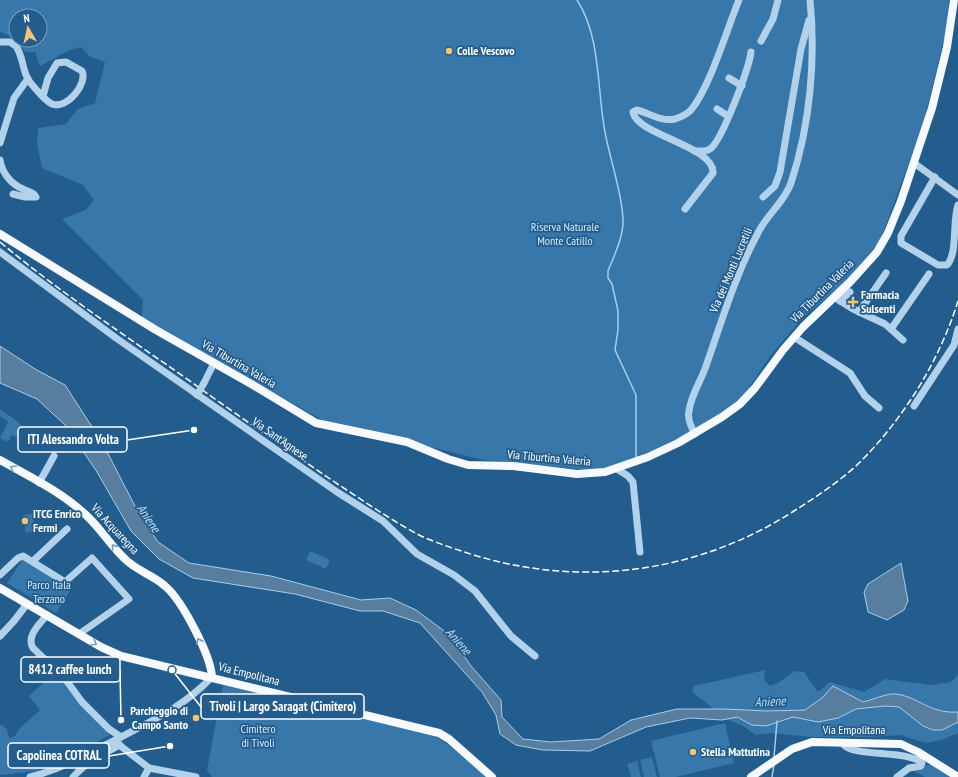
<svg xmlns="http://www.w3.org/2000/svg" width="958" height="777" font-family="'PT Sans Narrow',sans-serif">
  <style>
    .green { fill: #3777aa; fill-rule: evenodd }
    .water { fill: #577e9f; stroke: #a6ceec }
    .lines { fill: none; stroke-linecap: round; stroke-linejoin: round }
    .stream { stroke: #a6ceec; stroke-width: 1.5 }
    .minor { stroke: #b2d2eb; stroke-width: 7 }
    .major { stroke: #f6fafe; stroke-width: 8 }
    .rail { stroke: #fff; stroke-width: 1.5; stroke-dasharray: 7 3; stroke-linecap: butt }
    .minor-bridge { stroke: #b2d2eb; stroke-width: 7 }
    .oneway { stroke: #779cba }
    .poi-dot { fill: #f7c374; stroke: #235d8d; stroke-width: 1.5 }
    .labels { text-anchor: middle; stroke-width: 3.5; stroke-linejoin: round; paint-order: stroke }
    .poi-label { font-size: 12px; font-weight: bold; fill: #fff; stroke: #235d8d; text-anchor: start }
    .park-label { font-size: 12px; fill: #d7eaf8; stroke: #235d8d }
    .street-label { font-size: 12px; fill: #fff; stroke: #235d8d }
    .water-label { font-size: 13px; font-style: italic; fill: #bedbf2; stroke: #235d8d }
    .leader { fill: none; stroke: #fff; stroke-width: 1.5 }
    .callout-dot { fill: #fff; stroke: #235d8d; stroke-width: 1.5 }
    .callout { fill: #235d8d; stroke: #fff; stroke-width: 1.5 }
    .callout-label { font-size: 13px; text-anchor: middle; font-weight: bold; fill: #fff }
  </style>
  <rect width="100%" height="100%" fill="#235d8d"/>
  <g class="green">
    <path d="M0 0H949L946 31 923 125 880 241 844 283 801 320 771 355 743 397 715 418 669 444 599 471 483 460 322 420 142 317 143 300 62 219 86 210 94 200 83 185 42 168 37 143 38 128 66 124 78 109 95 103 105 62 90 57 81 47C65 50 55 59 40 66L35 52H26L8 35 0 32ZM16 16H40V40H16Z"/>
    <polygon points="0,410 13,418 34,437 32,446 12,435 8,442 0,438 8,422 0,416"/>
    <polygon points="33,514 35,531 26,533 23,515"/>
    <polygon points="310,551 330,560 326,569 306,560"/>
    <polygon points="23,559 71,589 56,613 7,583"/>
    <polygon points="765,670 764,680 770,686 778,683 795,671 804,672 818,692 830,682 864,692 885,679 931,685 951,682 958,674 958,733 941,740 926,743 900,735 873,737 810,737 772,733 756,735 743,726 728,720 692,692 694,686"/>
    <polygon points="55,672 66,683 74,697 110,735 68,757 36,771 0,775 0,724 7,729 9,738 15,736 20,728 40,710 29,696"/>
    <path d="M223 685 428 733C450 744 468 759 486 777H212L207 770Z"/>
    <polygon points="725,723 734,763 676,777 660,777 651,741"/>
    <polygon points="652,757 657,777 644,777 640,760"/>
    <polygon points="637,761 641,777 631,777 627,764"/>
    <polygon points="930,764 952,777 925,777 914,771"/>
  </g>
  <g class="water">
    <path d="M0 346 35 369 65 385 103 444 137 510 158 542 189 563 271 576 361 600 390 598 416 610 443 630 457 646 471 666 501 700 502 717 523 739 551 742 599 739 631 720 677 709H724L767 711 805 710 822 698 833 686 863 702C872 700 887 693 896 694 919 697 930 714 958 712V722L942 730H933L923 726 899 707 885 706 856 709 838 718 818 722 793 717 766 726 752 725 737 717 722 720 690 718 646 727 590 751 543 750 516 745 500 734 496 715 482 692 420 623 383 611H360L295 594 193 578 159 559 131 531 97 472 66 426 37 399 0 383Z"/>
    <polygon points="901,563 908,601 904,610 887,620 868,612 864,592 868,584"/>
  </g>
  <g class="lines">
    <g class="stream">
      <path d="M577 0C601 36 597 91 605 132 610 160 622 192 623 219 624 236 614 256 608 271V278L612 284 618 311V330L615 350 636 395V458"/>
      <polyline points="774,757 777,721"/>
      <polyline points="772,777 774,765"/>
    </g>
    <g class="minor">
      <polyline points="761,41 773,19 778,0"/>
      <path d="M0 42H10L16 46C25 60 21 74 34 87 39 93 46 101 52 104 67 110 88 83 82 71L66 62 57 63 48 78 43 96"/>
      <polyline points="729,78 742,86"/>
      <polyline points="717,109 728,116"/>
      <polyline points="0,143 14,98 27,80"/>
      <path d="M695 151C700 151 706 152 710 149 722 141 749 68 751 52"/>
      <path d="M0 160C2 173 11 184 23 189 28 192 34 192 36 197H25L13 194"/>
      <polyline points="914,163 958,195"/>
      <path d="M935 177 901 236V243L938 265H947C958 253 952 223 958 205"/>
      <polyline points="763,197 775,186 780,172 801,49 809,20"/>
      <path d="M685 209 713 173C715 146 636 135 633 112L637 110C649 113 661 122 675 119 681 117 687 114 691 110 710 87 727 29 739 0"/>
      <polyline points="0,252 116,338 337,492 383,521 417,554 454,575 475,591 511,636 535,656"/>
      <polyline points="834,297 853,309 885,324 903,340"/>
      <polyline points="840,301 850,292"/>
      <polyline points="859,312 886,273"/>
      <polyline points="891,329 929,274"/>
      <polyline points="794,337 850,373 865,396 879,408"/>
      <polyline points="204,383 214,363"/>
      <polyline points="914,406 954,345 958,329"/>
      <path d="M695 434C691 427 687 419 689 411 691 395 701 381 706 366 722 321 735 275 758 233 767 214 784 203 791 183 810 125 816 60 810 0"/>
      <polyline points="617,469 628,476 633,482 640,552"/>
      <polyline points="39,483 54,456"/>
      <polyline points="33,561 67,529"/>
      <polyline points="0,575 18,558 23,556 65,582 92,558 129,599 79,634"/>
      <path d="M47 615C39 625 26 636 33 648L66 680 82 702 109 729 121 737"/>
      <polyline points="0,636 14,621 27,604"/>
      <polyline points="114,741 149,768 196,777"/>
      <path d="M843 744C854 758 906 749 922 763L921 766 909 768 897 777"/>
      <path d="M30 777C62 769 90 753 119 738 155 719 183 707 212 677"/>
      <path d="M73 777C86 762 103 754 120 745"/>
      <polyline points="144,777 149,768"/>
    </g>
    <g class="major">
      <polyline points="0,234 156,330 253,385 316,423 407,442 448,459 468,465 513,466 577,474 605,472 648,457 678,443 722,417 740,404 755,388 783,350 803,327 850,282 877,252 888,233 901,201 932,108 947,47 954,0"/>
      <path d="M0 460C30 477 62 492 87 516 101 529 111 546 125 559 137 571 153 575 165 586 182 600 211 656 212 677"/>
      <polyline points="0,588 101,647 121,656 439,733 449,739 492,777"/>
      <polyline points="751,777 792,749 812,742 901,744 918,752 958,777"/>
    </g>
    <path class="rail" d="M0 242C68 299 143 347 215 399 255 427 295 455 336 483 364 501 392 521 421 536 439 544 458 550 477 556 586 588 699 572 794 511 819 495 845 478 865 457 907 413 940 359 958 301"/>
    <polyline class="minor-bridge" points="197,395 204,383"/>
  </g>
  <defs><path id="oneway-chevron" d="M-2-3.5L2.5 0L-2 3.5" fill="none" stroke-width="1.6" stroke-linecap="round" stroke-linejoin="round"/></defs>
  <g class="oneway">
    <use href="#oneway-chevron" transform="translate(13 468) rotate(-149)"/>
    <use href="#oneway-chevron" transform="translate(114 547) rotate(-129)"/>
    <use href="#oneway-chevron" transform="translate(199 641) rotate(-115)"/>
    <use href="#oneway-chevron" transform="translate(94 643) rotate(30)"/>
  </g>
  <g class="poi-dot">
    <circle cx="449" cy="51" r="4"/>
    <path d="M851 296h4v4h4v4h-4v4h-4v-4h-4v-4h4z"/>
    <circle cx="25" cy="521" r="4"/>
    <circle cx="196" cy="718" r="4"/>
    <circle cx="693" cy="752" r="4"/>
  </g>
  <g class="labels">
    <g class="poi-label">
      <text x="457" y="55">Colle Vescovo</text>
      <text x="861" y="299">Farmacia<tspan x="861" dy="14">Sulsenti</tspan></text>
      <text x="33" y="518">ITCG Enrico<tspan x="33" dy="14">Fermi</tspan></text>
      <text x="188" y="715" text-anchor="end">Parcheggio di<tspan x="188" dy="14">Campo Santo</tspan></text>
      <text x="701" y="756">Stella Mattutina</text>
    </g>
    <g class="park-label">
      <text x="565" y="231">Riserva Naturale<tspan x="565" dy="14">Monte Catillo</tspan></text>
      <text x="49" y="589">Parco Itala<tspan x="49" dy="14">Terzano</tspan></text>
      <text x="258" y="733">Cimitero<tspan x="258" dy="14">di Tivoli</tspan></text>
    </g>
    <g class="street-label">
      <text transform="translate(731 270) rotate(-67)" y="4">Via dei Monti Lucretili</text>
      <text transform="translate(822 291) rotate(-45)" y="4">Via Tiburtina Valeria</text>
      <text transform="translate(239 364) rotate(30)" y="4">Via Tiburtina Valeria</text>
      <text transform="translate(280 439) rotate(35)" y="4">Via Sant'Agnese</text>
      <text transform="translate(549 458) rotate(5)" y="4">Via Tiburtina Valeria</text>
      <text transform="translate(115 529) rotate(47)" y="4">Via Acquaregna</text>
      <text transform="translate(249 674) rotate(14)" y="4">Via Empolitana</text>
      <text x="854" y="734">Via Empolitana</text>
    </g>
    <g class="water-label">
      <text transform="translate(149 518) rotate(56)" y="5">Aniene</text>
      <text transform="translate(459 641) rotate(48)" y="5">Aniene</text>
      <text transform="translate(770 701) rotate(-3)" y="5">Aniene</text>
    </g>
  </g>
  <path class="leader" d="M194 430L127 440M121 720L120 670M172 670L201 707M170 746L109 756"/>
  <g class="callout-dot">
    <circle cx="194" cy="430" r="4"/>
    <circle cx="121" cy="720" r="4"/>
    <circle cx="172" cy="670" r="4"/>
    <circle cx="170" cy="746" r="4"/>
  </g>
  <g class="callout">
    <rect x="18" y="427" width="109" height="25" rx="4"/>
    <rect x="21" y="657" width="99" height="25" rx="4"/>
    <rect x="201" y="694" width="163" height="25" rx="4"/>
    <rect x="8" y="743" width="101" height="25" rx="4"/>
  </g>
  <g class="callout-label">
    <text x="73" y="444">ITI Alessandro Volta</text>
    <text x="70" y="674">8412 caffee lunch</text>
    <text x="283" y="711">Tivoli | Largo Saragat (Cimitero)</text>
    <text x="59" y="760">Capolinea COTRAL</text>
  </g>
  <g transform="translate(28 28) rotate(351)"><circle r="19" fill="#235d8d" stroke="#7b9ebb"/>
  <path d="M0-3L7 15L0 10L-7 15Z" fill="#f7c374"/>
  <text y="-6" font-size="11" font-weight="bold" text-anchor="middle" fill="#ffffff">N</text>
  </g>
</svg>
